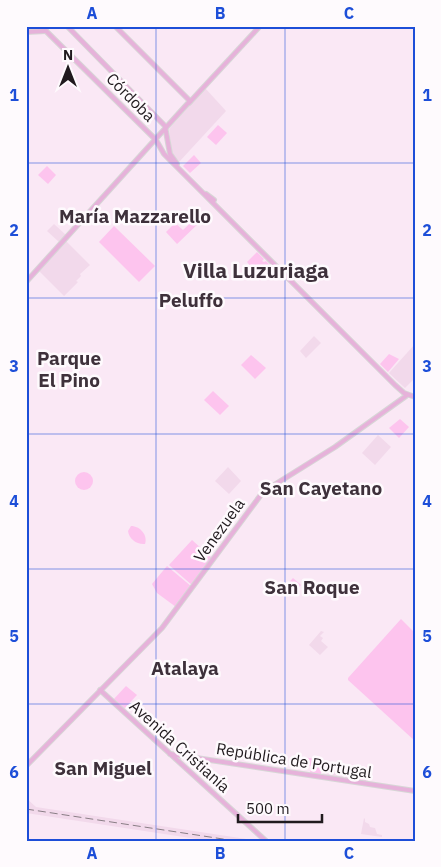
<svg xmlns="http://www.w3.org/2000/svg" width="441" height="867" font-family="'IBM Plex Sans',sans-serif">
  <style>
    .built { fill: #f2d9eb }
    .green { fill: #fdc4ee }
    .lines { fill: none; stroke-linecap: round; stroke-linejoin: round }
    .major-casing { stroke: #d7d6d6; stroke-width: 6 }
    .major { stroke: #e6b2da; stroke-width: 4 }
    .rail { stroke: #8a7e86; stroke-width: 1; stroke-dasharray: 8 4; stroke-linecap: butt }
    .grid { fill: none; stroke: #1d4ed8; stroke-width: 1; stroke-opacity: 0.55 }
    .labels { text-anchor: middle; stroke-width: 5; stroke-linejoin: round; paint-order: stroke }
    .street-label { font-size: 16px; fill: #201a1e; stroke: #fefafd }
    .quarter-label { font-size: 19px; font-weight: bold; fill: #3e313b; stroke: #fefafd }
    .district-label { font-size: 21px; font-weight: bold; fill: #3e313b; stroke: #fefafd }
    .neatline { fill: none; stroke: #1d4ed8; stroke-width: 2 }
    .grid-label { font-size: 16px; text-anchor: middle; font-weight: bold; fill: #1d4ed8 }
  </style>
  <rect width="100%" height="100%" fill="#fae8f5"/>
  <g class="built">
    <polygon points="205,88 226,111 179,162 172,154 169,129"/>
    <polygon points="54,224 66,235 59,242 47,231"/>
    <polygon points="66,241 90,265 80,274 81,276 76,281 78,282 64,296 39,271"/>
    <polygon points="314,336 321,343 306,358 300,351"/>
    <polygon points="415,344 415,378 405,388 389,373"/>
    <polygon points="378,435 391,447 375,465 362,453"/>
    <polygon points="228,467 241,481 229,494 215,481"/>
    <polygon points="321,631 324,632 320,636 323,638 321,641 328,647 320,655 309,645"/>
    <polygon points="343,763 346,763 343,779 322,776 323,773 326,773 327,768 339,770 343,767"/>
    <polygon points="26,798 36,807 253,840 210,841 26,813"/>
    <polygon points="364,818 365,819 365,822 369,824 370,827 375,828 377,834 382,835 382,837 361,834"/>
  </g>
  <g class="green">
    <polygon points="218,125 227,133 216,145 207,137"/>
    <polygon points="194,155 201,163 190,173 183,166"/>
    <polygon points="47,166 56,175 48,184 38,175"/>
    <polygon points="199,215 203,219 177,244 166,232 175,223 183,230"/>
    <polygon points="114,226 155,266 139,282 99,242"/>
    <polygon points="257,252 264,259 262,261 264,262 266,261 273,268 260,281 254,275 256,272 247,262"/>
    <polygon points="389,354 399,359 388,372 380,364"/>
    <polygon points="251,355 266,368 255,379 241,365"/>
    <polygon points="213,391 229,406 220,415 204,400"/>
    <polygon points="400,419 409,427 399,438 389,428"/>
    <circle cx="84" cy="481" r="9"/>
    <path d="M131 526C140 526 148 535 145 544 137 545 129 539 128 531Z"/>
    <polygon points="192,540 213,559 193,586 169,565"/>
    <polygon points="167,566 192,587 176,607 157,593 152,584"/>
    <polygon points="293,578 301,585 290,597 282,590"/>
    <polygon points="401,619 415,633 415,741 348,680 348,678"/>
    <polygon points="126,686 137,695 122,711 112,701"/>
    <polygon points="303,757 322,760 321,774 310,773 311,766 308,766 307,768 301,767"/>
    <polygon points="347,764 368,767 366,782 345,779"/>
  </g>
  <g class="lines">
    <defs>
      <g id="major">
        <polyline points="67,26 165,126 170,154 177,164"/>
        <polyline points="115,26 190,101"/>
        <polyline points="46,31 156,140 164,154 395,385 404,393 415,397"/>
        <polyline points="26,32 46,31"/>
        <polyline points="189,103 260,26"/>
        <polyline points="206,194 214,200"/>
        <polyline points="26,282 190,101"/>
        <polyline points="100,690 266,841"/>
        <polyline points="170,754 415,791"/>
        <polyline points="26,766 162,628 263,492 335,447 406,396"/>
      </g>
    </defs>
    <use href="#major" class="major-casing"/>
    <use href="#major" class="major"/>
    <polyline class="rail" points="26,809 236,841"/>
  </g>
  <path class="grid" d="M156 26V841M285 26V841M26 163H415M26 298H415M26 434H415M26 569H415M26 704H415"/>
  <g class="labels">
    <g class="street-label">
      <text transform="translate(131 97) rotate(45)" y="6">Córdoba</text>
      <text transform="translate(219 530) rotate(-54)" y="6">Venezuela</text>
      <text transform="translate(180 746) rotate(42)" y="6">Avenida Cristianía</text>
      <text transform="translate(294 760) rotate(9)" y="6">República de Portugal</text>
    </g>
    <g class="quarter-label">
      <text x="135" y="223">María Mazzarello</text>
      <text x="191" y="307">Peluffo</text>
      <text x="69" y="365">Parque<tspan x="69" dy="22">El Pino</tspan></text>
      <text x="321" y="495">San Cayetano</text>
      <text x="312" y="594">San Roque</text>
      <text x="185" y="675">Atalaya</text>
      <text x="103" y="775">San Miguel</text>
    </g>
    <g class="district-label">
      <text x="256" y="278">Villa Luzuriaga</text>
    </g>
  </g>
  <rect width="441" height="867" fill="none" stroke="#fefafd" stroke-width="55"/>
  <g transform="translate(68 68)" stroke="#fefafd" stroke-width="4" paint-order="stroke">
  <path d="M0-4L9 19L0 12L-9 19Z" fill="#201a1e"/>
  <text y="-8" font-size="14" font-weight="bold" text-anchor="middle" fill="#201a1e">N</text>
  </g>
  <path d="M238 814v8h84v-8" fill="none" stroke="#201a1e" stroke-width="2.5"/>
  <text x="246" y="814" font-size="15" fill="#201a1e" stroke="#fefafd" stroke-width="4" paint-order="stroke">500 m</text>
  <rect x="28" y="28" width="386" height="812" class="neatline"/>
  <g class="grid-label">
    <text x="92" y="19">A</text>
    <text x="220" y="19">B</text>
    <text x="349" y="19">C</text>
    <text x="14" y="101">1</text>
    <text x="427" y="101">1</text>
    <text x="14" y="236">2</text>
    <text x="427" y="236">2</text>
    <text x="14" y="372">3</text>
    <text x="427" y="372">3</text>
    <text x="14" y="507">4</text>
    <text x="427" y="507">4</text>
    <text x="14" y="642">5</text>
    <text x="427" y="642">5</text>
    <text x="14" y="778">6</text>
    <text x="427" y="778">6</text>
    <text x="92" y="859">A</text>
    <text x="220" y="859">B</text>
    <text x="349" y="859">C</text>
  </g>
</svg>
